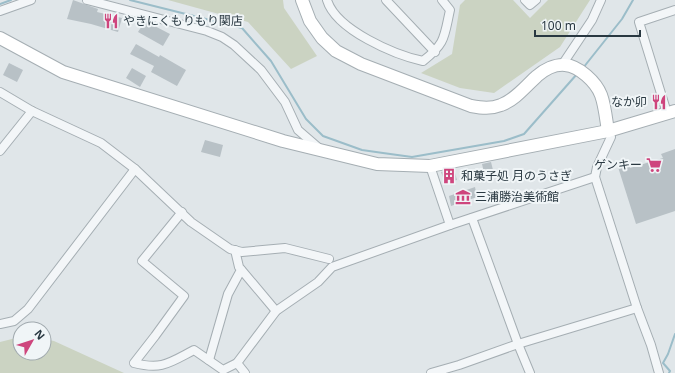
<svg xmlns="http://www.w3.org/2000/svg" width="675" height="373" font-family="'Noto Sans','Noto Sans JP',sans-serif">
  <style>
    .green { fill: #cbd3c2 }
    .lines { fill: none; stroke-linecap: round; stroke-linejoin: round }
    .stream { stroke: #9bbdc9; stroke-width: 2 }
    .building { fill: #b8c1c6 }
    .street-casing { stroke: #a5aeb3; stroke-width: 10 }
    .secondary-casing { stroke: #a5aeb3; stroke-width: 14 }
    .street { stroke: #f3f6f8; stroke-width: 8 }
    .secondary { stroke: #fff; stroke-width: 12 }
    .labels { text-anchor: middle; stroke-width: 4; stroke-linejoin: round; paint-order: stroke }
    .poi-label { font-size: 12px; fill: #293841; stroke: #f0f5f7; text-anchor: start }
  </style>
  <rect width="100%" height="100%" fill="#e0e6e9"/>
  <g class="green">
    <polygon points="168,0 283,0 284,8 317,56 291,69 248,22"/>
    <polygon points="465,0 513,0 530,18 548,0 590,0 560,47 494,93 460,88 421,73 452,54 460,5"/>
    <polygon points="20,337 20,353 44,353 44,339 54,341 124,373 0,373 0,342"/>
  </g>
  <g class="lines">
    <g class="stream">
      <polyline points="130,0 242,28 271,61 306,119 323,136 362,150 383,153 412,157 504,141 524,134 577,74"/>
      <polyline points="0,4 11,0"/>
      <polyline points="583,68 622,19 633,0"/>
      <polyline points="669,373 670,371 663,363 668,354 675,334"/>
    </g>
  </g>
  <g class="building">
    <polygon points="73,0 98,9 97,12 122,18 118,32 91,24 67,19"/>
    <polygon points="145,21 170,34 163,46 138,32"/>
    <polygon points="136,44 159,57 160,55 186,70 177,86 151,72 154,66 130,54"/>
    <polygon points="9,63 23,70 17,82 3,75"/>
    <polygon points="132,68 146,76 140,87 126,78"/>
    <polygon points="205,140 223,145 220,157 201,152"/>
    <polygon points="675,149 675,211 636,224 618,167 629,164 630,168 663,158 661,154"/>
    <polygon points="491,162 494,174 485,177 482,164"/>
    <polygon points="454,169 457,180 445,183 441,172"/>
    <polygon points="475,187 477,197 451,206 449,196"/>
  </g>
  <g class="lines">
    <defs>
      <g id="street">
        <polyline points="87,0 207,31 222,37 234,45 261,70 285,102 298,130 320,149"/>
        <path d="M327 0C336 30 395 55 423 61 446 43 444 37 450 10L442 0"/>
        <polyline points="386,0 435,52"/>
        <polyline points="525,0 530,5 536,0"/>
        <polyline points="0,11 31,0"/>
        <polyline points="562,65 592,20 601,0"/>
        <polyline points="0,92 32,111 101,143 135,169 191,222 230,249 242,252 285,248 329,259"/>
        <polyline points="667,113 639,22 675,10"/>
        <polyline points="608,131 611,137 597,167 595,177 637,308 651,345 659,373"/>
        <polyline points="0,151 32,111"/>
        <polyline points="430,166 450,225"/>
        <path d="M182 212 142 261 184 296 155 336 134 363C162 370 169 363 194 350L223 370 237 363 276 311 318 282 332 267 450 225 595 177"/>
        <polyline points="472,218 518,344 530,373"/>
        <polyline points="235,250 239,267 276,311"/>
        <polyline points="0,324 14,321 28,309 135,169"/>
        <polyline points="209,360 228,294 241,270"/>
        <polyline points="237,363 245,373"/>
        <polyline points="431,373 459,365 518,344 637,308"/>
      </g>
      <g id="secondary">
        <path d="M302 0 310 21 322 38 336 51 361 64 471 106C482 108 491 109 501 105 515 100 526 86 537 76 544 70 555 64 565 65 579 66 596 82 601 95 605 106 606 119 608 131"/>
        <polyline points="0,38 63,72 283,141 377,164 430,166 608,131 675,111"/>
      </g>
    </defs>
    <use href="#street" class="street-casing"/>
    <use href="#secondary" class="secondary-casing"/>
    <use href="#street" class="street"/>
    <use href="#secondary" class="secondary"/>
  </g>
  <defs>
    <symbol id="restaurant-bare" viewBox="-9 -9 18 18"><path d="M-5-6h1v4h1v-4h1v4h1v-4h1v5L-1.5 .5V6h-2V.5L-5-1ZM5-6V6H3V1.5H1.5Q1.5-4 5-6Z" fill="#ce457d" stroke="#f0f5f7" stroke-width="2.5" paint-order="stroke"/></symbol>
    <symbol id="supermarket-bare" viewBox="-9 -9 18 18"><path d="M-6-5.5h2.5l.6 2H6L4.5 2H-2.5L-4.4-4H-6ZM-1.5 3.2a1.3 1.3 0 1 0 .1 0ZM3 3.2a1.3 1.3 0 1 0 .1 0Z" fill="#ce457d" stroke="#f0f5f7" stroke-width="2.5" paint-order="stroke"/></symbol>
    <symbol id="building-bare" viewBox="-9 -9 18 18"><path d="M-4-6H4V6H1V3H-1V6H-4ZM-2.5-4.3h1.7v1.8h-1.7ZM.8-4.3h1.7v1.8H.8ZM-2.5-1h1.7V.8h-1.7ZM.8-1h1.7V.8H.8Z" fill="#ce457d" stroke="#f0f5f7" stroke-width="2.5" paint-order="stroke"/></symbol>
    <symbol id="museum-bare" viewBox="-9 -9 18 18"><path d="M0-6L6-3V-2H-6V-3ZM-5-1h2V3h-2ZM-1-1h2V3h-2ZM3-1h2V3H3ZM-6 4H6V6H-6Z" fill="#ce457d" stroke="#f0f5f7" stroke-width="2.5" paint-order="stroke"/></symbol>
  </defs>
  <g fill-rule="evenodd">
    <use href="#restaurant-bare" x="100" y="10" width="22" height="22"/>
    <use href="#restaurant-bare" x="648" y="91" width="22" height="22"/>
    <use href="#supermarket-bare" x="643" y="154" width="22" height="22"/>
    <use href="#building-bare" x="438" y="165" width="22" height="22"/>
    <use href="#museum-bare" x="452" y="186" width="22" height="22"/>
  </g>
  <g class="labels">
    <g class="poi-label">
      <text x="123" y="25">やきにくもりもり関店</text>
      <text x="647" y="106" text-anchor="end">なか卯</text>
      <text x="642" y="169" text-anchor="end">ゲンキー</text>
      <text x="461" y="180">和菓子処 月のうさぎ</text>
      <text x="475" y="201">三浦勝治美術館</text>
    </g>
  </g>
  <g transform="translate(32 341) rotate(51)"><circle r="19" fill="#f0f5f7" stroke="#a0a9ae"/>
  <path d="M0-3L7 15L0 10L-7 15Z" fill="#ce457d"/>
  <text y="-6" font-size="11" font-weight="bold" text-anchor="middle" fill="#293841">N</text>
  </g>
  <path d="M535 30v6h105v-6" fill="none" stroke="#293841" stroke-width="2"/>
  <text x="541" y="30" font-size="12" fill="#293841" stroke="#f0f5f7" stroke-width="3" paint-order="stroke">100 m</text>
</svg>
